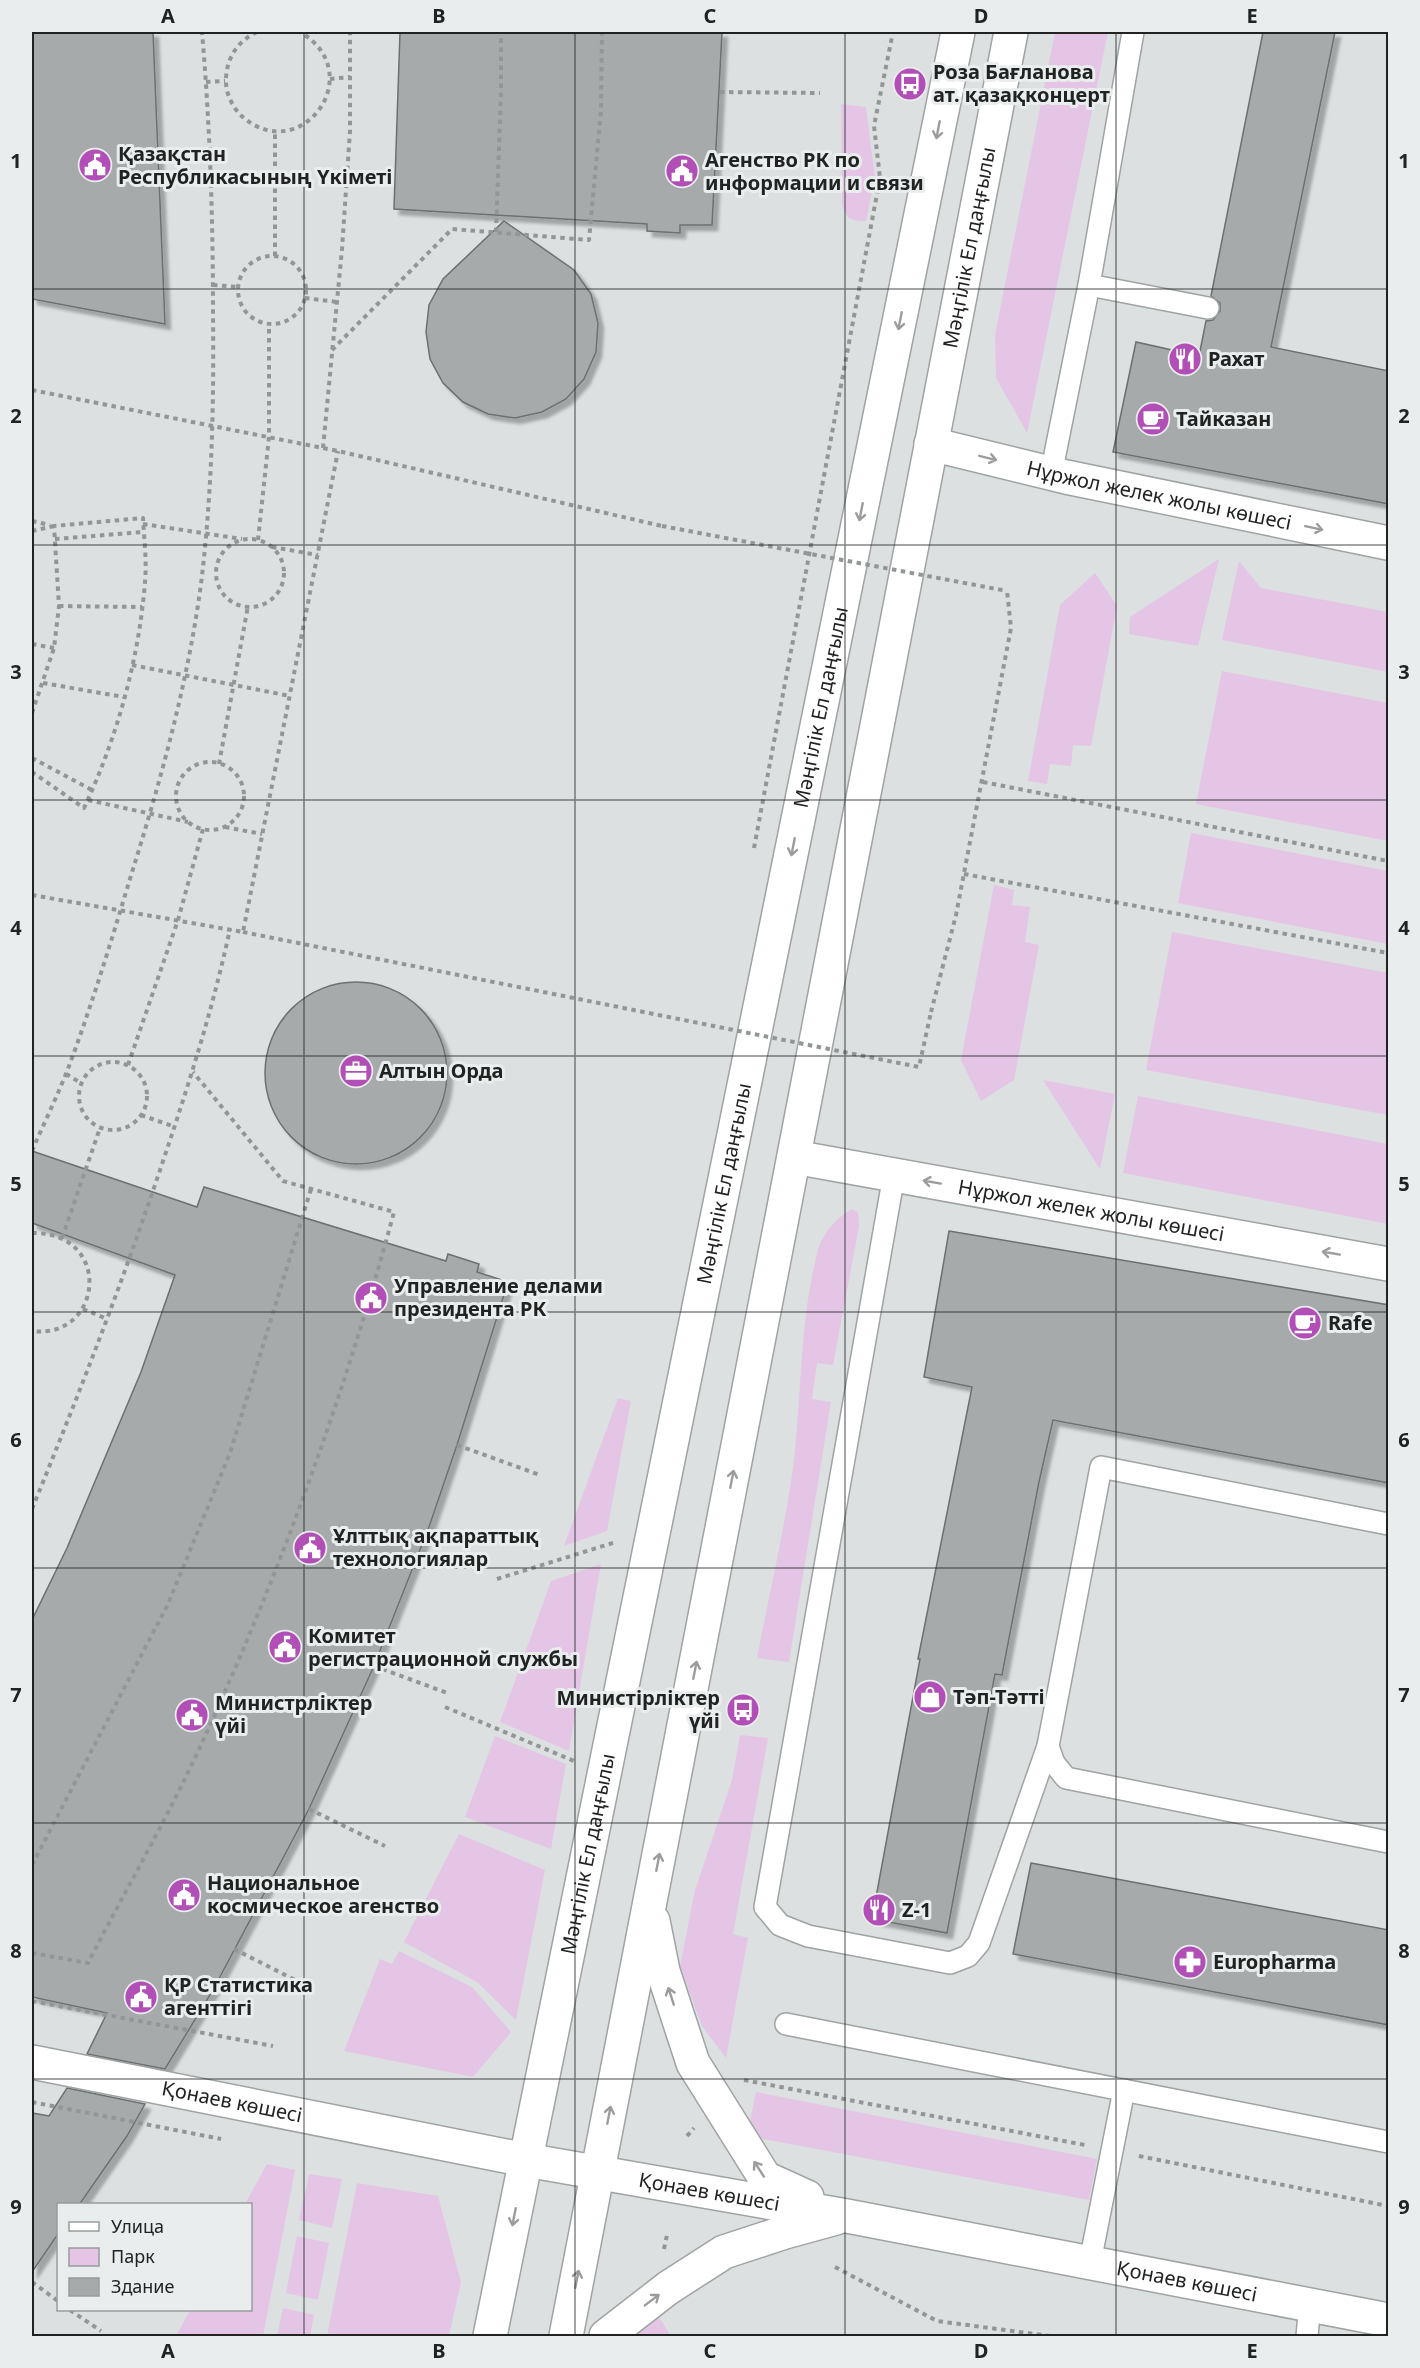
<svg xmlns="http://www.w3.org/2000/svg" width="1420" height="2368" font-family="'Noto Sans',sans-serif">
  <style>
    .green { fill: #e4c5e5 }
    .building { fill: #a6aaaa; stroke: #6c7070; stroke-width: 1.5; filter: url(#shadow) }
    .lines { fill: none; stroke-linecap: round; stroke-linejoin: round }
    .service-casing { stroke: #9fa3a3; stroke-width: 24 }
    .minor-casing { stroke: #9fa3a3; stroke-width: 36 }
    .tertiary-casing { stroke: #9fa3a3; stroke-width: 36 }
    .secondary-casing { stroke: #9fa3a3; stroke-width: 36 }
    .path { stroke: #939696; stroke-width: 4; stroke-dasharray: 4.5 4.5; stroke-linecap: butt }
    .service { stroke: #fff; stroke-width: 21 }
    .minor { stroke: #fff; stroke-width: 33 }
    .tertiary { stroke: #fff; stroke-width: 33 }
    .secondary { stroke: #fff; stroke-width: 33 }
    .path-bridge { stroke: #939696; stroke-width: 4; stroke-dasharray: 4.5 4.5; stroke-linecap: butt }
    .oneway { stroke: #9b9c9c }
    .grid { fill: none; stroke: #212323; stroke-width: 1.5; stroke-opacity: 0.55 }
    .labels { text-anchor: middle; stroke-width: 6; stroke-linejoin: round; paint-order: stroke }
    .poi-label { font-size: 20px; font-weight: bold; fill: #212323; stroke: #e9eded; text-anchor: start }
    .street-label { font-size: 20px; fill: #212323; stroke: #e9eded }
    .neatline { fill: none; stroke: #212323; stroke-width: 2 }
    .grid-label { font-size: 20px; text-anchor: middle; font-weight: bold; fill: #212323 }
  </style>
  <defs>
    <filter id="shadow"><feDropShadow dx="5.5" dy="5.5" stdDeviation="1.5" flood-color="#0004"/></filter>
  </defs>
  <rect width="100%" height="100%" fill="#dce0e0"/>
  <g class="green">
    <polygon points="1055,32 1108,32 1027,433 996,378 995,335"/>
    <path d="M841 104 866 107 875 178 866 221C851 221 846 219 842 204Z"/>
    <polygon points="1219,559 1198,646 1129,634 1130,617"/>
    <polygon points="1239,561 1261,588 1388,612 1388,672 1222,640"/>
    <polygon points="1095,573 1117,606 1091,746 1073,745 1071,766 1050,764 1047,784 1028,781 1060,605"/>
    <polygon points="1222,671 1388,703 1388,841 1196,804"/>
    <polygon points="1191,833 1388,871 1388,944 1178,903"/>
    <polygon points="994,885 1014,890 1012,905 1030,907 1025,942 1039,945 1014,1080 981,1101 961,1060"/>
    <polygon points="1172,932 1388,973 1388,1115 1146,1070"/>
    <polygon points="1043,1080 1115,1094 1100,1169"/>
    <polygon points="1138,1096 1388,1144 1388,1224 1123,1173"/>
    <path d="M852 1209 858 1212 859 1226 833 1365 817 1363 812 1399 831 1402 789 1662 757 1658C769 1595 784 1532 793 1468 802 1396 799 1322 818 1250 823 1233 836 1218 852 1209Z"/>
    <polygon points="618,1398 631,1401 607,1531 564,1546"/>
    <polygon points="601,1564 569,1751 500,1722 551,1581"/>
    <polygon points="740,1735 768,1738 733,1934 748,1938 726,2058 702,2026 680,1966 695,1890 732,1780"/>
    <polygon points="495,1736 566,1764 551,1849 465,1817"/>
    <polygon points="459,1834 545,1870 516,2020 477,1982 404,1942"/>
    <polygon points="399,1951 472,1987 511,2032 473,2077 344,2051 380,1959 392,1964"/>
    <polygon points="756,2092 1097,2159 1089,2200 747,2136"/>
    <polygon points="267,2164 295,2170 263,2336 176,2336 190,2310 250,2310 250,2204 245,2204"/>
    <polygon points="309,2174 342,2179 332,2228 299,2220"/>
    <polygon points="357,2183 438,2196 461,2282 449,2336 327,2336"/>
    <polygon points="297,2236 329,2243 318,2300 286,2293"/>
    <polygon points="645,2296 671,2336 626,2336"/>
    <polygon points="283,2308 314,2315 310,2336 277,2336"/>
  </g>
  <g class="building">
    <polygon points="32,32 153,32 165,324 32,299"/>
    <polygon points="400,32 722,32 712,225 680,225 680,233 647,231 647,224 394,209"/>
    <polygon points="1263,32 1335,32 1271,347 1389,371 1389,504 1113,452 1136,342 1199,356 1206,321 1213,320 1220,311 1220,303 1211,296"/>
    <polygon points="504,221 574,270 591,294 598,323 596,352 584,379 566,399 542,412 515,418 488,414 463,402 443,383 430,359 426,332 429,305 443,279"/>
    <circle cx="356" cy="1073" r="91"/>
    <polygon points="32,1151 197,1207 204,1187 446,1261 448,1254 479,1264 477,1272 508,1282 457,1445 429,1527 374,1666 309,1809 213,1990 165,2069 87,2054 107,2013 32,1997 32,1620 67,1548 141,1372 175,1275 32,1223"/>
    <polygon points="949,1231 1389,1305 1389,1483 1053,1420 1039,1482 1002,1675 995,1674 947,1933 872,1919 920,1659 918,1659 972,1387 924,1377"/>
    <polygon points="1031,1863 1389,1930 1389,2025 1013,1954"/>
    <polygon points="67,2088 145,2104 127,2136 79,2205 58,2205 58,2234 32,2272 32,2113 49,2116"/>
  </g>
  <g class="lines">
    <defs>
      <g id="service">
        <polyline points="1089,285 1208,308"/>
        <polyline points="1051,474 1089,285 1133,32"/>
        <polyline points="894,1175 765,1907 780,1925 808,1936 950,1963 968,1956 979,1943 1048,1746"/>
        <polyline points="1388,1524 1101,1467 1048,1746 1054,1763 1066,1778 1388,1842"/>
        <polyline points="786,2024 1388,2142"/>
        <polyline points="1090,2262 1124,2090"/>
        <polyline points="1307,2336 1310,2304"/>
      </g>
      <g id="minor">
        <path id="s1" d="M931 444 1066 477 1388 543"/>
        <path id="s2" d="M794 1157 1388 1264"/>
      </g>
      <g id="tertiary">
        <path id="s3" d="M32 2062 526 2160"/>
      </g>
      <g id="secondary">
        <polyline points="653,1921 663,1971 693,2063 765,2178 807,2197"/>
        <path id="s4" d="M526 2160 847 2216 1388 2320"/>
        <path id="s5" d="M490 2336 958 32"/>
        <path id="s6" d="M566 2336 1011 32"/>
        <polyline points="606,2336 668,2288 724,2252 785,2232 836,2218"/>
      </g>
    </defs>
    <use href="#service" class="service-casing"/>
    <use href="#minor" class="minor-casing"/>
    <use href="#tertiary" class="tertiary-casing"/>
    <use href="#secondary" class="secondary-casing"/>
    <g class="path">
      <path d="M257 32C238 41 227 57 226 78 225 93 233 109 244 118 302 166 370 73 300 32"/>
      <polyline points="330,79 350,77"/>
      <polyline points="206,82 225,81"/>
      <polyline points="720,92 820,93"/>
      <polyline points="496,232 501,91 501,32"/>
      <polyline points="275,256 275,131"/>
      <circle cx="272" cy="290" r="34"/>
      <polyline points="213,285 238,287"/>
      <polyline points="305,298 337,302"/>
      <polyline points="332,350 452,229 589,240 601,110 602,32"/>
      <polyline points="32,390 338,451 662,526"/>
      <polyline points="323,448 342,249 350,131 350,32"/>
      <polyline points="32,521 50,525"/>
      <polyline points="143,524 242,539"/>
      <polyline points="32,531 54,526"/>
      <polyline points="55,539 143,532"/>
      <circle cx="250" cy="573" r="34"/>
      <polyline points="258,540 269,437 269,324"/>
      <polyline points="272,547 318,555"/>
      <polyline points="59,606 142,607"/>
      <polyline points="32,644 54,648"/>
      <polyline points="132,665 290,696"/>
      <polyline points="43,683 124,697"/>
      <path d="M32 713 54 648 59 606 54 526 143 518C144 539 147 561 145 582 139 659 117 738 84 808L32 772"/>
      <polyline points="32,758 92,790"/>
      <circle cx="210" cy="796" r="34"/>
      <polyline points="219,764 248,606"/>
      <polyline points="983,782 1388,861"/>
      <polyline points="88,800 188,822"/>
      <polyline points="225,827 262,834"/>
      <polyline points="754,848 880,178 874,126 893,32"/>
      <polyline points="964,874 1388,953"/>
      <polyline points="32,895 243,932 338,451"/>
      <polyline points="931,1012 956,915 1011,628 1007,591"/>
      <circle cx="113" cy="1096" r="34"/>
      <polyline points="128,1065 178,920 203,829"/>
      <polyline points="66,1074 81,1083"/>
      <polyline points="141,1115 175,1127"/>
      <path d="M32 1151C44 1123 58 1095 69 1066 93 1002 113 935 133 869 162 776 188 681 201 584 212 494 214 404 213 313 213 219 210 125 202 32"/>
      <path d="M32 1233C114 1232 103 1340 32 1331"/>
      <polyline points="62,1238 100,1128"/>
      <polyline points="83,1309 107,1319"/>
      <polyline points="457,1445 540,1475"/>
      <path d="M32 1509C79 1394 124 1279 163 1161 189 1084 213 1008 230 929"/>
      <polyline points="497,1579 616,1542"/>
      <polyline points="374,1666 450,1694"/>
      <polyline points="445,1707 574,1761"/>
      <polyline points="309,1809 385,1846"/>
      <polyline points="32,1865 168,1604 230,1453 311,1189"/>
      <polyline points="234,1949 307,1986"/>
      <path d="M32 1953 88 1963C125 1891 167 1819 201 1745 280 1573 345 1394 394 1212L283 1181 193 1072"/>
      <polyline points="32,2001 273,2046"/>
      <polyline points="744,2080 1085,2145"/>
      <polyline points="32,2102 221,2139"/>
      <polyline points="687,2136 694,2128"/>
      <polyline points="1139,2156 1388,2206"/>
      <polyline points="664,2249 667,2235"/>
      <polyline points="835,2267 937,2321 1050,2336"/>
      <polyline points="32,2282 58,2301"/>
      <polyline points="70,2310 101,2331"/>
    </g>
    <use href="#service" class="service"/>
    <use href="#minor" class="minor"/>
    <use href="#tertiary" class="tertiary"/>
    <use href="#secondary" class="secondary"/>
    <g class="path-bridge">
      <polyline points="662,526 1007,591"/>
      <polyline points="243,932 919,1067 931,1012"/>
    </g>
  </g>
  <defs><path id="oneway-shaft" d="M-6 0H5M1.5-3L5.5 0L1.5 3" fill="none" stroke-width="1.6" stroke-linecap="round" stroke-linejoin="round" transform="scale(1.5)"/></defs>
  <g class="oneway">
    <use href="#oneway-shaft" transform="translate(938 130) rotate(101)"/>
    <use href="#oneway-shaft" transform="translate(900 321) rotate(101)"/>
    <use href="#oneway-shaft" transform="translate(988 458) rotate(14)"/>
    <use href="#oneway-shaft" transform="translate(861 512) rotate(101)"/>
    <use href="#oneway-shaft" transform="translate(1314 528) rotate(12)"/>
    <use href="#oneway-shaft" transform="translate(793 847) rotate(101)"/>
    <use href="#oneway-shaft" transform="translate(932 1182) rotate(-170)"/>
    <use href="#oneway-shaft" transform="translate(1331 1253) rotate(-170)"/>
    <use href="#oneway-shaft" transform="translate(732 1479) rotate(-79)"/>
    <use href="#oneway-shaft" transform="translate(695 1670) rotate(-79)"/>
    <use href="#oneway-shaft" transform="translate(658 1862) rotate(-79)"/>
    <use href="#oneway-shaft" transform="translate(671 1996) rotate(-108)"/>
    <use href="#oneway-shaft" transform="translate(609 2115) rotate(-79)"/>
    <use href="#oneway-shaft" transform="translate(759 2169) rotate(-123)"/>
    <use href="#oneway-shaft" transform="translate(514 2217) rotate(101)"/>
    <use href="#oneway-shaft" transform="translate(577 2279) rotate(-79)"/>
    <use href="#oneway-shaft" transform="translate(652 2300) rotate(-37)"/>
  </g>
  <path class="grid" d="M304 32V2336M575 32V2336M845 32V2336M1116 32V2336M32 289H1388M32 545H1388M32 800H1388M32 1056H1388M32 1312H1388M32 1568H1388M32 1823H1388M32 2079H1388"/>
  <defs>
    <symbol id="bus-disc" viewBox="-11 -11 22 22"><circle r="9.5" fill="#b14fb6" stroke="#e9eded"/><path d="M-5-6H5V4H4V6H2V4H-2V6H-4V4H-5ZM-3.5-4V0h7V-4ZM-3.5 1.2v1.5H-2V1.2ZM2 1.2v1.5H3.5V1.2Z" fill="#fff"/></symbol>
    <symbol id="civic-disc" viewBox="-11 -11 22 22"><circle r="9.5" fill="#b14fb6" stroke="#e9eded"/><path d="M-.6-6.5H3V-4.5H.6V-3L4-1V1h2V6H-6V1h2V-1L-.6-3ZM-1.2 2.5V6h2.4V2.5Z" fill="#fff"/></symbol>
    <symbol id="restaurant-disc" viewBox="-11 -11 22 22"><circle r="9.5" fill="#b14fb6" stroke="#e9eded"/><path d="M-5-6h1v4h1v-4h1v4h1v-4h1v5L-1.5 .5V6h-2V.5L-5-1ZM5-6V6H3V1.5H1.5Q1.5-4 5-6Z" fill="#fff"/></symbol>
    <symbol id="cafe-disc" viewBox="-11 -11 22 22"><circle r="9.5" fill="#b14fb6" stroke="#e9eded"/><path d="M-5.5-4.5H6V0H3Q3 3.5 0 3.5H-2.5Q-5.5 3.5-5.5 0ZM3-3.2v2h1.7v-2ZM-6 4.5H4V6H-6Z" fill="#fff"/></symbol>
    <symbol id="office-disc" viewBox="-11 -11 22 22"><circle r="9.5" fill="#b14fb6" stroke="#e9eded"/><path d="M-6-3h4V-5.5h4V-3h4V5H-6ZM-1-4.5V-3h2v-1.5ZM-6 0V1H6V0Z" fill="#fff"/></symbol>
    <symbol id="shop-disc" viewBox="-11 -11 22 22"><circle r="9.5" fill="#b14fb6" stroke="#e9eded"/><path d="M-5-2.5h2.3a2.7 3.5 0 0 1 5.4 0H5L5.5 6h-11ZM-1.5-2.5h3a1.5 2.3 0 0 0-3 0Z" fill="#fff"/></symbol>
    <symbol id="pharmacy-disc" viewBox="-11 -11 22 22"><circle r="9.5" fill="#b14fb6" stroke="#e9eded"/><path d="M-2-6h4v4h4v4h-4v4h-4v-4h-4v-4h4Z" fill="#fff"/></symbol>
  </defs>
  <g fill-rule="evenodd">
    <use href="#bus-disc" x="891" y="65" width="38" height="38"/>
    <use href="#civic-disc" x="76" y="146" width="38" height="38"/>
    <use href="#civic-disc" x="663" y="152" width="38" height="38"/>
    <use href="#restaurant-disc" x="1166" y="340" width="38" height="38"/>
    <use href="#cafe-disc" x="1134" y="400" width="38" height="38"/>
    <use href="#office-disc" x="337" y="1052" width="38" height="38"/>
    <use href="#civic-disc" x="352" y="1279" width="38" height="38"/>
    <use href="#cafe-disc" x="1286" y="1304" width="38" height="38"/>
    <use href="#civic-disc" x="291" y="1529" width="38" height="38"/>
    <use href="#civic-disc" x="266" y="1628" width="38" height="38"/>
    <use href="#shop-disc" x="911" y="1678" width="38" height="38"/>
    <use href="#bus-disc" x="724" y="1691" width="38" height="38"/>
    <use href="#civic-disc" x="173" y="1696" width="38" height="38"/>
    <use href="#civic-disc" x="165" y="1876" width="38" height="38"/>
    <use href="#restaurant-disc" x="860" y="1891" width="38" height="38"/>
    <use href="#pharmacy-disc" x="1171" y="1943" width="38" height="38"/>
    <use href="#civic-disc" x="122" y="1978" width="38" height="38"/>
  </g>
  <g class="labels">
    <g class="poi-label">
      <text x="933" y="79">Роза Бағланова<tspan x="933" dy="23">ат. қазақконцерт</tspan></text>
      <text x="118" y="161">Қазақстан<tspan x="118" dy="23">Республикасының Үкіметі</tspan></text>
      <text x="705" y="167">Агенство РК по<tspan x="705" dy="23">информации и связи</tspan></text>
      <text x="1208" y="366">Рахат</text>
      <text x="1176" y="426">Тайказан</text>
      <text x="379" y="1078">Алтын Орда</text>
      <text x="394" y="1293">Управление делами<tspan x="394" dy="23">президента РК</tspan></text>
      <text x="1328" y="1330">Rafe</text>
      <text x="333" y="1543">Ұлттық ақпараттық<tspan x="333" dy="23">технологиялар</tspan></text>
      <text x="308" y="1643">Комитет<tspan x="308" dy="23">регистрационной службы</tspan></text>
      <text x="953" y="1704">Тәп-Тәтті</text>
      <text x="720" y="1705" text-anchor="end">Министірліктер<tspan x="720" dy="23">үйі</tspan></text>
      <text x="215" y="1710">Министрліктер<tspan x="215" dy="23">үйі</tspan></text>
      <text x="207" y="1890">Национальное<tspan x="207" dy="23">космическое агенство</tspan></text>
      <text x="902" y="1917">Z-1</text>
      <text x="1213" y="1969">Europharma</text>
      <text x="164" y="1992">ҚР Статистика<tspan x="164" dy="23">агенттігі</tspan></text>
    </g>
    <g class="street-label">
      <text dy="7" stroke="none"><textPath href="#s6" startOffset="2127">Мәңгілік Ел даңғылы</textPath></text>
      <text dy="7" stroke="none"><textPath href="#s1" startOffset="234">Нұржол желек жолы көшесі</textPath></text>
      <text dy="7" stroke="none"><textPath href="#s5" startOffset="1662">Мәңгілік Ел даңғылы</textPath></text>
      <text dy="7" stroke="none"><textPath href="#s5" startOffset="1176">Мәңгілік Ел даңғылы</textPath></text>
      <text dy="7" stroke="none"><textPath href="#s2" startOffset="302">Нұржол желек жолы көшесі</textPath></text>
      <text dy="7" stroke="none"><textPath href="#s5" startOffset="492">Мәңгілік Ел даңғылы</textPath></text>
      <text dy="7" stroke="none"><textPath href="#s3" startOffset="204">Қонаев көшесі</textPath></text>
      <text dy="7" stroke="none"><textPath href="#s4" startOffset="186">Қонаев көшесі</textPath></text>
      <text dy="7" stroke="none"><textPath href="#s4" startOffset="672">Қонаев көшесі</textPath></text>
    </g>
  </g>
  <rect width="1420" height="2368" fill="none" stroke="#e9eded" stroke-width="66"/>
  <rect x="57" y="2203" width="195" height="108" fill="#e9eded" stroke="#999c9c" stroke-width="1.5"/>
  <rect x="69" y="2222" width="30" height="9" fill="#ffffff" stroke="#999c9c" stroke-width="1.5"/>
  <text x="111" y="2233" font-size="18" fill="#212323">Улица</text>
  <rect x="69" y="2248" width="30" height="18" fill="#e4c5e5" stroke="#999c9c" stroke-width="1.5"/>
  <text x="111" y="2263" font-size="18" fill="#212323">Парк</text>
  <rect x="69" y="2278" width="30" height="18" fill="#a6aaaa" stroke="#999c9c" stroke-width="1.5"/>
  <text x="111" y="2293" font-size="18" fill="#212323">Здание</text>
  <rect x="33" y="33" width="1354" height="2302" class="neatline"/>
  <g class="grid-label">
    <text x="168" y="23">A</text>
    <text x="439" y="23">B</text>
    <text x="710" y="23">C</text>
    <text x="981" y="23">D</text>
    <text x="1252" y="23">E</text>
    <text x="16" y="168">1</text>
    <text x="1404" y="168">1</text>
    <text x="16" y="423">2</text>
    <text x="1404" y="423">2</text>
    <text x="16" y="679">3</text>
    <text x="1404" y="679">3</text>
    <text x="16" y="935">4</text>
    <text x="1404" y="935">4</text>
    <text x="16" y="1191">5</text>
    <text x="1404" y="1191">5</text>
    <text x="16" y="1447">6</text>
    <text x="1404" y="1447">6</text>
    <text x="16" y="1702">7</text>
    <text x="1404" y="1702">7</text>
    <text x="16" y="1958">8</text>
    <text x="1404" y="1958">8</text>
    <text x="16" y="2214">9</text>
    <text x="1404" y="2214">9</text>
    <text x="168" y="2358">A</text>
    <text x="439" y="2358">B</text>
    <text x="710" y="2358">C</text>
    <text x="981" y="2358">D</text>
    <text x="1252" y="2358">E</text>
  </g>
</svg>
